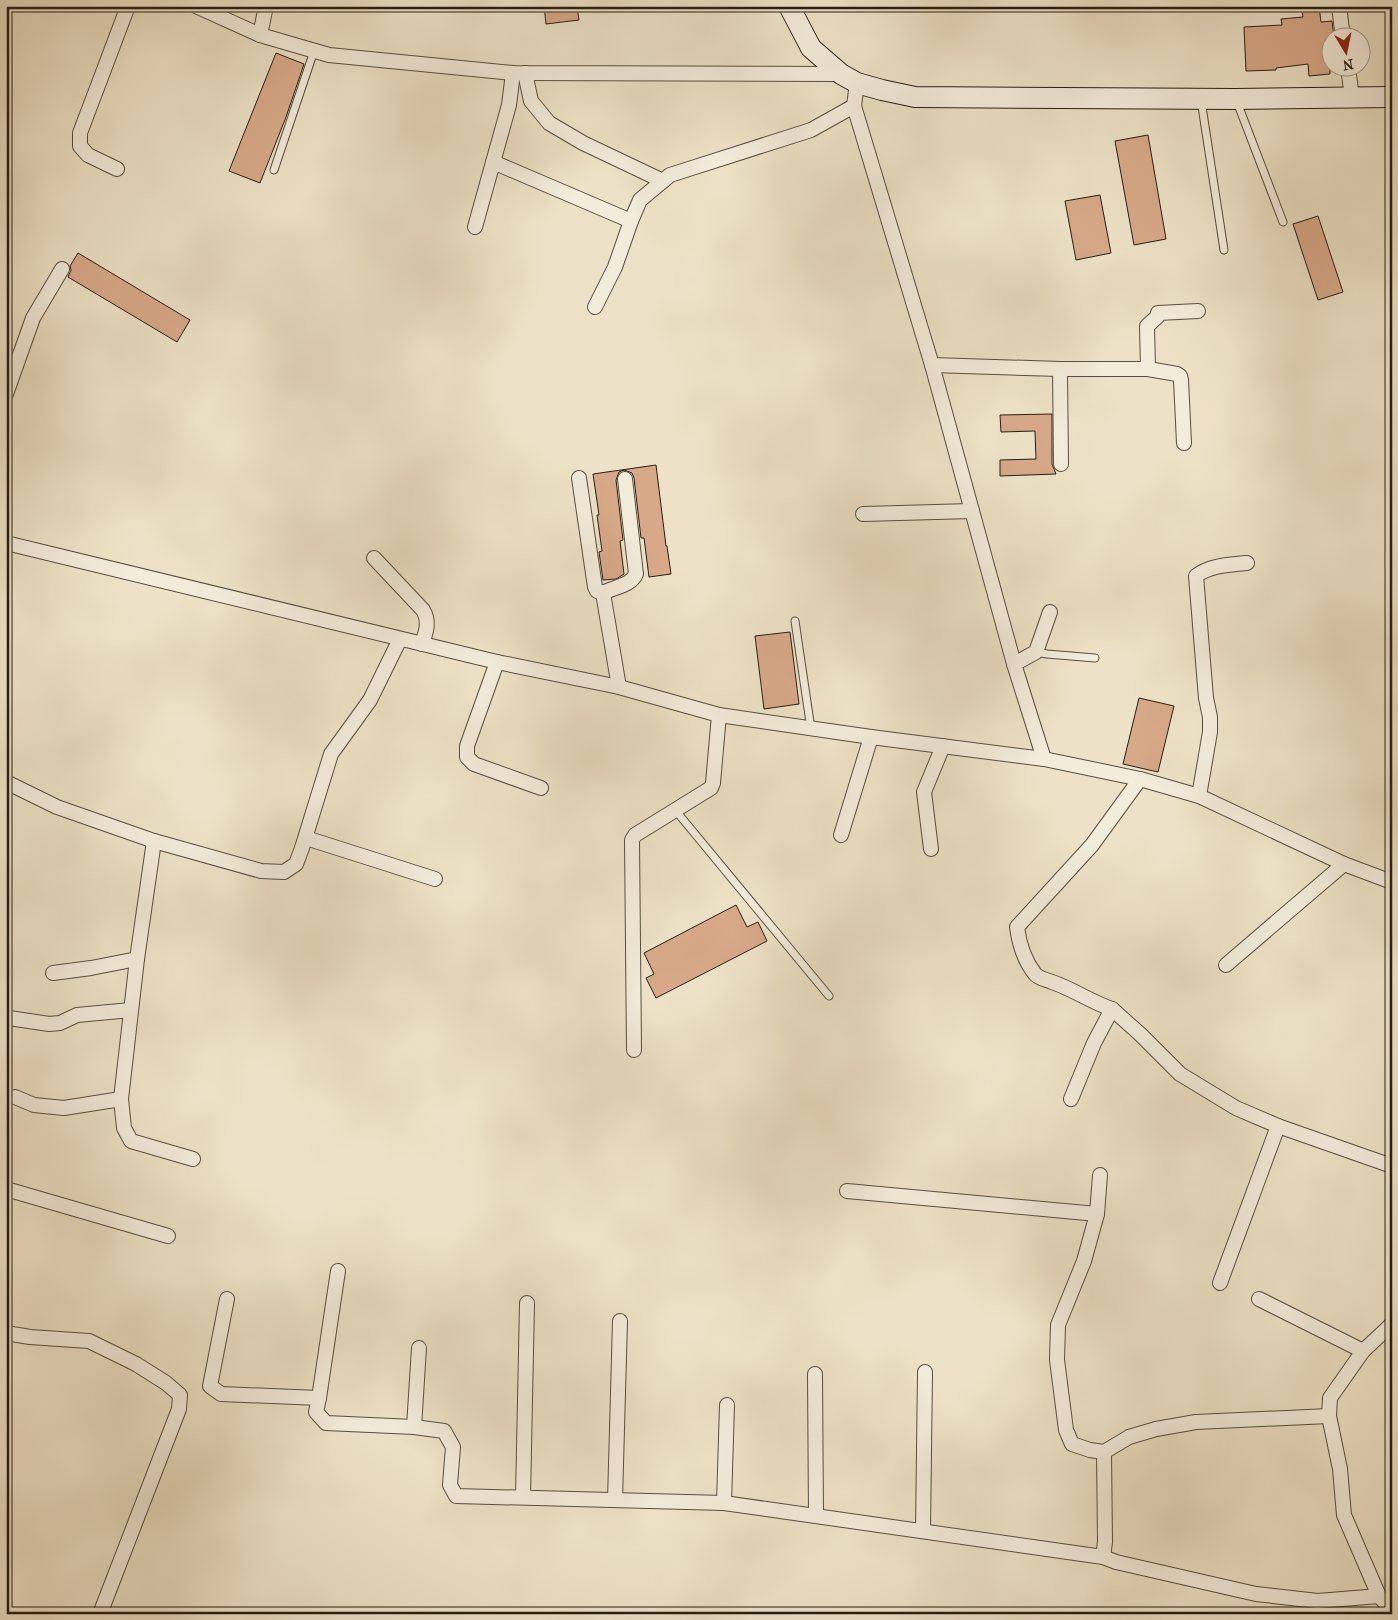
<svg xmlns="http://www.w3.org/2000/svg" width="1398" height="1620" font-family="'IM FELL French Canon',serif">
  <style>
    .building { fill: #d8a989; stroke: #271e16 }
    .lines { fill: none; stroke-linecap: round; stroke-linejoin: round }
    .lane-casing { stroke: #584f42; stroke-width: 9 }
    .street-casing { stroke: #584f42; stroke-width: 16 }
    .secondary-casing { stroke: #271e16; stroke-width: 22 }
    .lane { stroke: #f3ecdb; stroke-width: 7 }
    .street { stroke: #f3ecdb; stroke-width: 14 }
    .secondary { stroke: #f3ecdb; stroke-width: 20 }
  </style>
  <rect width="100%" height="100%" fill="#ede2c7"/>
  <filter id="stains"><feTurbulence type="fractalNoise" baseFrequency=".004" numOctaves="4"/><feColorMatrix values="0 0 0 0 .2 0 0 0 0 .09 0 0 0 0 .02 0 0 0 .5 -.17"/></filter>
  <radialGradient id="worn" r=".72"><stop offset=".6" stop-color="#630" stop-opacity="0"/><stop offset="1" stop-color="#630" stop-opacity=".3"/></radialGradient>
  <g class="building">
    <polygon points="544,6 577,6 579,20 546,24"/>
    <polygon points="1301,6 1319,6 1321,22 1332,21 1334,38 1330,38 1330,74 1309,76 1308,64 1276,68 1276,70 1246,71 1244,27 1282,25 1281,19 1303,17"/>
    <polygon points="276,53 304,64 286,117 260,183 229,171"/>
    <polygon points="1148,135 1166,239 1134,245 1115,141"/>
    <polygon points="1100,195 1111,253 1076,260 1065,201"/>
    <polygon points="1318,216 1343,292 1318,300 1293,224"/>
    <polygon points="78,253 190,320 177,342 68,277 71,270 70,266"/>
    <polygon points="1052,414 1052,464 1056,474 1000,476 1000,460 1036,459 1035,431 1001,432 1000,415"/>
    <polygon points="656,465 666,546 667,546 671,574 649,577 644,538 641,538 634,478 632,473 624,470 619,472 616,480 623,540 620,541 624,574 616,579 603,580 599,552 602,551 597,515 599,515 593,474"/>
    <polygon points="790,632 799,704 764,709 755,636"/>
    <polygon points="1139,698 1174,706 1158,772 1123,764"/>
    <polygon points="736,905 747,927 758,922 767,941 656,998 646,978 654,974 644,953"/>
  </g>
  <g class="lines">
    <defs>
      <g id="lane">
        <polyline points="1201,100 1224,250"/>
        <polyline points="1237,102 1283,222"/>
        <polyline points="274,170 314,51"/>
        <polyline points="795,621 811,729"/>
        <polyline points="1036,652 1047,654 1095,658"/>
        <polyline points="676,811 829,996"/>
      </g>
      <g id="street">
        <polyline points="196,6 260,35 329,55 513,73 841,74"/>
        <polyline points="1339,6 1343,38"/>
        <polyline points="260,35 266,6"/>
        <polyline points="1348,68 1352,97"/>
        <polyline points="525,73 531,101 549,123 583,143 663,181"/>
        <polyline points="493,162 631,221"/>
        <polyline points="117,169 88,155 80,146 80,133 128,6"/>
        <polyline points="475,227 509,105 513,73"/>
        <polyline points="595,307 615,267 631,221 640,200 670,175 811,130 854,106"/>
        <polyline points="932,365 1060,369 1148,369 1177,374 1180,376 1181,380 1184,443"/>
        <polyline points="1060,369 1061,464"/>
        <polyline points="1148,369 1147,326 1157,317 1158,313 1198,311"/>
        <polyline points="6,394 33,318 62,269"/>
        <polyline points="579,478 595,587 597,591 603,593 619,687"/>
        <polyline points="863,514 972,511"/>
        <polyline points="6,543 497,662 619,687 719,715 871,737 1044,759 1014,664 932,365 854,106 857,83"/>
        <path d="M374 558 423 610C430 622 426 632 422 644"/>
        <path d="M603 593C613 587 631 586 636 574L625 479"/>
        <polyline points="497,662 467,746 467,757 474,764 541,788"/>
        <polyline points="1014,664 1036,652 1050,612"/>
        <polyline points="1044,759 1140,779 1199,796 1344,864 1392,882"/>
        <polyline points="6,782 57,807 154,841 261,871 284,872 296,864 302,848 331,754 370,700 400,639"/>
        <path d="M1199 796 1210 732V717L1206 698 1196 576C1210 565 1229 565 1247 563"/>
        <polyline points="841,835 871,737"/>
        <polyline points="306,838 435,879"/>
        <polyline points="154,841 137,959 121,1099 124,1128 131,1141 193,1159"/>
        <polyline points="931,849 924,792 943,746"/>
        <polyline points="1226,965 1344,864"/>
        <polyline points="53,973 91,968 137,959"/>
        <path d="M1112 1009C1091 1002 1073 989 1052 982 1047 980 1038 978 1035 974 1024 960 1019 943 1017 927L1092 845 1140 779"/>
        <polyline points="9,1018 49,1024 60,1023 77,1015 131,1010"/>
        <polyline points="634,1050 632,840 635,835 711,788 713,783 719,715"/>
        <polyline points="15,1097 34,1105 64,1108 121,1099"/>
        <polyline points="1071,1099 1094,1043 1112,1009 1140,1034 1180,1074 1236,1108 1278,1126 1392,1166"/>
        <polyline points="1100,1175 1097,1214 1084,1261 1058,1325 1057,1360 1066,1430 1072,1444 1090,1450 1104,1452 1129,1437 1156,1429 1196,1422 1329,1416"/>
        <polyline points="6,1189 168,1236"/>
        <polyline points="847,1191 1097,1214"/>
        <polyline points="1220,1283 1278,1126"/>
        <polyline points="227,1299 210,1386 221,1394 319,1398 316,1412 326,1423 414,1427 444,1431 453,1447 450,1485 456,1496 724,1503 1103,1557 1116,1562 1256,1594 1318,1601 1379,1596"/>
        <polyline points="1259,1299 1363,1351"/>
        <polyline points="1392,1324 1363,1351 1330,1398 1329,1416 1340,1469 1344,1515 1379,1596 1392,1610"/>
        <polyline points="6,1333 30,1337 89,1341 136,1364 166,1383 180,1395 179,1409 100,1614"/>
        <polyline points="815,1374 816,1516"/>
        <polyline points="319,1398 338,1271"/>
        <polyline points="414,1427 419,1348"/>
        <polyline points="523,1497 527,1303"/>
        <polyline points="615,1500 620,1321"/>
        <polyline points="724,1503 727,1405"/>
        <polyline points="923,1531 925,1372"/>
        <polyline points="1103,1557 1105,1542 1104,1452"/>
      </g>
      <polyline id="secondary" points="789,6 811,48 841,74 857,83 882,90 915,97 1236,99 1392,97"/>
    </defs>
    <use href="#lane" class="lane-casing"/>
    <use href="#street" class="street-casing"/>
    <use href="#secondary" class="secondary-casing"/>
    <use href="#lane" class="lane"/>
    <use href="#street" class="street"/>
    <use href="#secondary" class="secondary"/>
  </g>
  <rect width="1398" height="1620" fill="none" stroke="#ede2c7" stroke-width="25"/>
  <rect x="8" y="8" width="1383" height="1605" fill="none" stroke="#271e16" stroke-width="2.5"/>
  <rect x="12" y="12" width="1373" height="1595" fill="none" stroke="#271e16"/>
  <g transform="translate(1346 52) rotate(170)"><circle r="24" fill="#f3ecdb" stroke="#a19a8c"/>
  <path d="M0-4L9 19L0 12L-9 19Z" fill="#8f2418"/>
  <text y="-8" font-size="14" font-weight="bold" text-anchor="middle" fill="#271e16">N</text>
  </g>
  <rect width="100%" height="100%" filter="url(#stains)"/>
  <rect width="100%" height="100%" fill="url(#worn)"/>
</svg>
